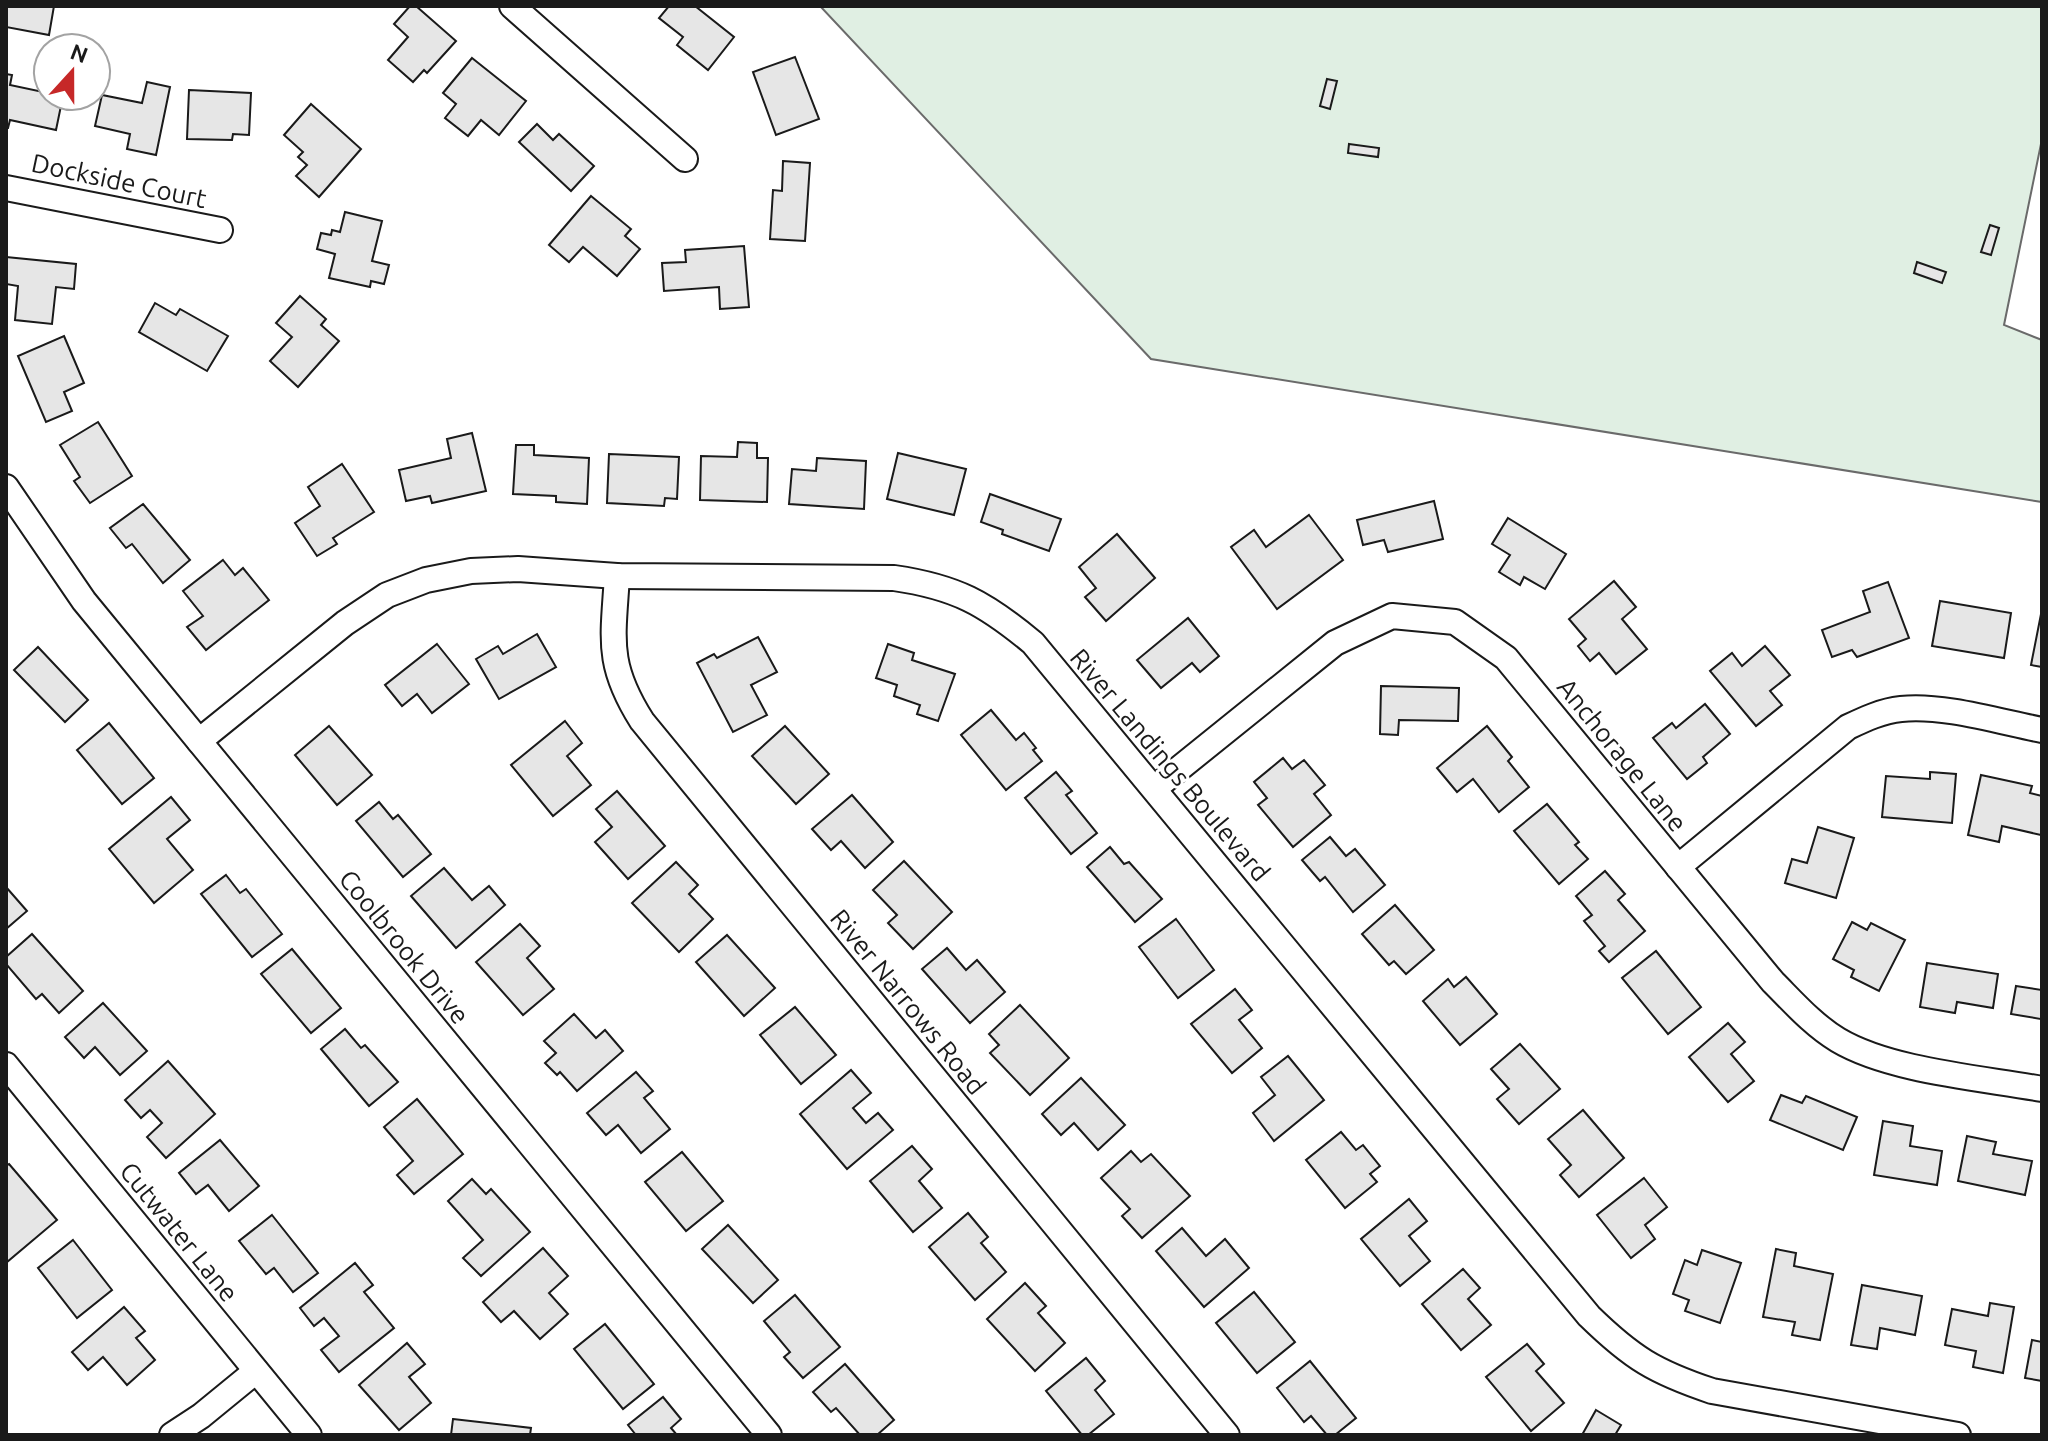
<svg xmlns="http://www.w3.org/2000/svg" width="2048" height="1441" font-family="Ubuntu,sans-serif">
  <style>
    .green { fill: #e0efe3; stroke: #6a6a6a; stroke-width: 2 }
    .building { fill: #e6e6e6; stroke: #1a1a1a; stroke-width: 2 }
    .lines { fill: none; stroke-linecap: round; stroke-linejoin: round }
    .street-casing { stroke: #1a1a1a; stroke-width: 28 }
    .street { stroke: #fff; stroke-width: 24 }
    .labels { text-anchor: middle; stroke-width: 6; stroke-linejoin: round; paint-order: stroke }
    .street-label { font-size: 26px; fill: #1a1a1a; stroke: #fff }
  </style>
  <rect width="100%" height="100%" fill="#fff"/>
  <polygon class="green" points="820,6 2042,6 2042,139 2004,325 2042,340 2042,502 1151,359"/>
  <g class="building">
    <polygon points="6,6 54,6 49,35 6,27"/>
    <polygon points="410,6 416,6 456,41 427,73 424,70 413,82 388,60 408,37 394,24"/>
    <polygon points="669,6 695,6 734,37 708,70 677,45 683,37 659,18"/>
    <polygon points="795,57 819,119 776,135 753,72"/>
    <polygon points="472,58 526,101 499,135 481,120 468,136 445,118 456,104 443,93"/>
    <polygon points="6,74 12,75 10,85 48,93 48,96 63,96 56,130 10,120 8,128 6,128"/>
    <polygon points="1327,79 1337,81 1330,109 1320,106"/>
    <polygon points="147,82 170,87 156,155 127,149 130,134 95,126 102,95 142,103"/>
    <polygon points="189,90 251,93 249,135 233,134 232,140 187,139"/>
    <polygon points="311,104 361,149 319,197 296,176 307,165 298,157 303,152 284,135"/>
    <polygon points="537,124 553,140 559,134 594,166 571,191 519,142"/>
    <polygon points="1349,144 1379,148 1378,157 1348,153"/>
    <polygon points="783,161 810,163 805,241 770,239 773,190 782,191"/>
    <polygon points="591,196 631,229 625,236 640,249 617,276 583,247 569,262 549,245"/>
    <polygon points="345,212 382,221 372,261 389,265 384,284 371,281 370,287 329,278 335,254 317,249 321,233 331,235 332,230 340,232"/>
    <polygon points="1990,225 1999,228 1991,255 1981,252"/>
    <polygon points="744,246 749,307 720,309 719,287 664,291 662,263 686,262 685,250"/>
    <polygon points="6,257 76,264 74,289 56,287 52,324 15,320 18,286 6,284"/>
    <polygon points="1917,262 1946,272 1942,283 1914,273"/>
    <polygon points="300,296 326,319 321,325 339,341 298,387 270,361 292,337 276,323"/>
    <polygon points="155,303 176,315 180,309 228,336 207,371 139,332"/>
    <polygon points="64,336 84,383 64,392 72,411 46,422 18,356"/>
    <polygon points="98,422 132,476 90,503 74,481 80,477 60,445"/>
    <polygon points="472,433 486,491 432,503 430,496 406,501 399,470 451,458 447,439"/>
    <polygon points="738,442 757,443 757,458 768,458 767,502 700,500 701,456 737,457"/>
    <polygon points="516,445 534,445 534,455 589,458 587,504 556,502 556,496 513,494"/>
    <polygon points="898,453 966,469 954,515 887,499"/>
    <polygon points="609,454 679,457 677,499 665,498 664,506 607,503"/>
    <polygon points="817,458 866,461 864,509 789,504 792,469 816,471"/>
    <polygon points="342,464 374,512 333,538 337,544 317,556 295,523 320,506 308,487"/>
    <polygon points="990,494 1061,519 1049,551 1002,534 1003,530 981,522"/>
    <polygon points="1434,501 1443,539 1388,552 1384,540 1363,545 1357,520"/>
    <polygon points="143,504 190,560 163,583 132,544 126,548 110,528"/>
    <polygon points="1309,515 1343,560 1277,609 1231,547 1254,530 1266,547"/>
    <polygon points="1508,518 1566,554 1545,589 1524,577 1520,585 1499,572 1510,555 1492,544"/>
    <polygon points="1117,534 1155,578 1106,621 1085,597 1096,588 1079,567"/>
    <polygon points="223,560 235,575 243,568 269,600 206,650 187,627 203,616 183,591"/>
    <polygon points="1614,581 1636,607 1622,619 1647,649 1616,674 1599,653 1590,661 1578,646 1586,639 1569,619"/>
    <polygon points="1888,582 1909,638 1857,657 1852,650 1832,657 1822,630 1870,612 1863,591"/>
    <polygon points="1940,601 2011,613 2004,658 1932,646"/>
    <polygon points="2042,609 2042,667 2031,665"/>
    <polygon points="1188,618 1219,656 1200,672 1192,663 1161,688 1137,660"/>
    <polygon points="537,634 556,667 499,699 476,659 498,646 503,654"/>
    <polygon points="758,637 777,672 751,685 767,715 733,732 697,663 714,654 717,658"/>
    <polygon points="437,644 469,684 432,713 417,694 402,706 385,685"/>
    <polygon points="888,644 914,653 912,660 955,674 938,721 917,714 920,705 894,696 897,685 876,678"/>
    <polygon points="1765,646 1790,675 1770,691 1782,705 1756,726 1710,671 1732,653 1742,666"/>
    <polygon points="38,647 88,700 65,722 14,670"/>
    <polygon points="1381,686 1459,688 1458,721 1399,720 1398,735 1380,734"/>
    <polygon points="1705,704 1730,734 1703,757 1707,763 1687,779 1653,738 1672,723 1676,728"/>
    <polygon points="991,710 1016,740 1024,733 1036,748 1033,750 1042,761 1006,790 961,735"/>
    <polygon points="565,721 582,743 567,756 591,785 553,816 511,765"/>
    <polygon points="109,723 154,778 122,804 77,750"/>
    <polygon points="329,726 372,775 337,805 295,755"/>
    <polygon points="785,726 829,774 796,804 752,756"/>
    <polygon points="1487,726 1512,757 1508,761 1529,787 1499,812 1473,779 1457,792 1437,768"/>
    <polygon points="1283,758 1292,769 1304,760 1325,785 1314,794 1331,815 1293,847 1258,805 1267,798 1254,782"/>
    <polygon points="1056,772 1072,791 1066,795 1097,833 1071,854 1025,798"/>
    <polygon points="1930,772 1956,774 1952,823 1882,817 1886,776 1930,779"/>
    <polygon points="1981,775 2032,786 2030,793 2042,796 2041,835 2002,826 1999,842 1968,835"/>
    <polygon points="617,791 665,846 628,879 595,842 612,827 596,809"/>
    <polygon points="852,795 893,842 865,868 841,841 831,850 812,829"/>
    <polygon points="171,797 190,820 167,839 193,870 154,903 109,849"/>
    <polygon points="379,802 393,819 398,815 431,854 403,877 356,821"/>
    <polygon points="1547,804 1579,842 1575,845 1588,859 1559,884 1514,831"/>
    <polygon points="1818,827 1854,838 1836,898 1785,883 1792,859 1807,863"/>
    <polygon points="1330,837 1346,856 1355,849 1385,885 1353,912 1325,877 1320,881 1302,860"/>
    <polygon points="1110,847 1124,864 1129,862 1162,899 1135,922 1087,867"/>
    <polygon points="904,861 952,912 913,949 888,923 897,915 873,890"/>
    <polygon points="676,862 698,885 689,894 713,919 679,952 632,903"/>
    <polygon points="444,868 472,900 489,886 505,905 456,948 411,896"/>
    <polygon points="1605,871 1625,894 1618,900 1645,931 1609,962 1599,951 1605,946 1584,921 1592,915 1576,896"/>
    <polygon points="226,875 240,893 246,889 282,934 252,957 201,894"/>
    <polygon points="6,887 27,911 6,929"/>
    <polygon points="1395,905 1434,950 1406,974 1394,961 1389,965 1362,934"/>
    <polygon points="1176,919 1214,970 1178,998 1139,947"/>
    <polygon points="1852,922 1867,930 1871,923 1905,940 1879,991 1851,977 1854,970 1833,959"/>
    <polygon points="520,924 540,946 527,958 554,989 523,1015 476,962"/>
    <polygon points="32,934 83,991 59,1013 42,994 36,999 6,964 6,957"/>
    <polygon points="727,935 775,988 744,1016 696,962"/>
    <polygon points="947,948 966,970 977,960 1005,992 970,1023 922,969"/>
    <polygon points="292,949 341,1008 311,1033 261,974"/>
    <polygon points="1656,951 1701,1007 1668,1034 1622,978"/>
    <polygon points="1927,963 1998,974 1993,1008 1957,1002 1955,1013 1920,1007"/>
    <polygon points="1466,977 1497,1014 1460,1045 1423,1001 1448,979 1454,987"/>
    <polygon points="2016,986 2042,990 2042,1027 2041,1019 2011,1014"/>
    <polygon points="1235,989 1252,1010 1239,1020 1262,1048 1232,1073 1191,1024"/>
    <polygon points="103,1003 147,1051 120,1075 95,1047 84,1058 65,1037"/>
    <polygon points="1020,1005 1069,1058 1030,1095 990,1053 999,1045 989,1034"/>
    <polygon points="795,1007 836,1055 801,1084 760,1035"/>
    <polygon points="574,1014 596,1038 605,1030 623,1051 577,1091 560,1072 557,1075 545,1063 556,1053 544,1041"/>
    <polygon points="1728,1023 1745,1042 1731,1054 1754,1081 1728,1102 1689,1057"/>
    <polygon points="345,1029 361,1048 365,1045 398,1082 369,1106 321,1049"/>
    <polygon points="1520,1044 1560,1089 1519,1124 1497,1099 1509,1089 1491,1069"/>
    <polygon points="1288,1056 1324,1100 1274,1141 1253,1113 1275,1095 1261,1077"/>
    <polygon points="168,1061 215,1114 166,1158 147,1137 162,1123 150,1110 141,1118 125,1100"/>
    <polygon points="851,1070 871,1093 853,1108 866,1123 878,1113 893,1130 847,1169 800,1114"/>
    <polygon points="636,1072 653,1091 644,1098 670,1129 641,1153 618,1125 606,1135 587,1113"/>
    <polygon points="1081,1078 1125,1125 1098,1150 1074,1123 1061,1135 1042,1114"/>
    <polygon points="1781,1095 1802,1103 1806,1096 1857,1117 1843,1150 1770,1120"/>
    <polygon points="417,1099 463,1154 414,1194 397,1175 413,1161 384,1127"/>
    <polygon points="1583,1110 1624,1158 1579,1197 1560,1175 1571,1165 1548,1139"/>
    <polygon points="1883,1121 1913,1126 1910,1146 1942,1151 1937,1185 1874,1175"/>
    <polygon points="1341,1132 1356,1150 1363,1145 1380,1166 1370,1174 1377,1182 1345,1208 1306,1160"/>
    <polygon points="1967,1136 1996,1142 1993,1154 2032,1161 2025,1195 1958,1181"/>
    <polygon points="220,1140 259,1186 229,1211 208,1185 196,1194 179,1173"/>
    <polygon points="912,1146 932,1169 919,1181 942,1208 913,1232 870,1181"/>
    <polygon points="1131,1151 1141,1162 1151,1154 1190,1196 1142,1238 1122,1216 1130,1209 1101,1178"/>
    <polygon points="682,1152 723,1201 686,1231 645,1182"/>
    <polygon points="9,1164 57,1220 7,1262 6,1166"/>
    <polygon points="1644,1178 1667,1207 1645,1225 1655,1239 1631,1258 1597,1215"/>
    <polygon points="472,1179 486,1194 491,1189 530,1232 481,1276 463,1258 483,1240 448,1201"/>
    <polygon points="1409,1199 1427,1221 1409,1236 1430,1261 1400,1286 1361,1239"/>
    <polygon points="968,1213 988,1237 981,1243 1006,1272 975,1300 929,1247"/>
    <polygon points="272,1215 318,1273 293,1292 274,1268 266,1274 239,1241"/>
    <polygon points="728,1225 778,1280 753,1303 702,1249"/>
    <polygon points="1182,1228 1206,1256 1225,1239 1249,1268 1204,1307 1156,1251"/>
    <polygon points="73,1240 112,1290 77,1318 38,1268"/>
    <polygon points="543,1248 568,1276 549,1293 568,1314 540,1339 514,1311 501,1322 483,1302"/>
    <polygon points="1776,1249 1796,1253 1794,1266 1833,1274 1820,1340 1792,1335 1795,1322 1763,1317"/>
    <polygon points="1702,1250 1741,1263 1720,1323 1685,1311 1689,1300 1673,1294 1685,1260 1697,1265"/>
    <polygon points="355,1263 373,1285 364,1292 394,1328 339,1372 321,1350 339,1336 324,1318 314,1326 300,1308"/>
    <polygon points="1463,1269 1480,1288 1468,1299 1491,1325 1461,1350 1422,1304"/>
    <polygon points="1025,1283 1046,1306 1038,1313 1065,1343 1035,1371 987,1319"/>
    <polygon points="1862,1285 1922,1296 1915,1335 1880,1328 1877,1349 1851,1345"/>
    <polygon points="1254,1292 1295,1342 1257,1373 1216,1323"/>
    <polygon points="795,1295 840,1347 803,1378 784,1357 790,1352 764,1321"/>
    <polygon points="1990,1303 2014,1307 2003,1373 1973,1367 1976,1351 1945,1345 1952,1309 1988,1316"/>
    <polygon points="124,1307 145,1331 136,1338 155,1360 127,1385 103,1357 88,1370 72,1352"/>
    <polygon points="605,1324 654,1384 623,1409 574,1349"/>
    <polygon points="2032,1340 2042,1342 2042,1381 2025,1378"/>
    <polygon points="407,1343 425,1364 409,1377 431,1403 399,1430 359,1385"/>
    <polygon points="1527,1344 1544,1364 1536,1371 1564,1403 1531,1431 1486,1377"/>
    <polygon points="1086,1358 1105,1381 1095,1390 1114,1414 1088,1435 1082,1435 1046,1391"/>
    <polygon points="1310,1361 1356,1418 1335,1435 1327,1435 1311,1416 1304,1422 1277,1388"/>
    <polygon points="845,1364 894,1420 877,1435 860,1435 836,1408 831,1412 813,1392"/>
    <polygon points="663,1397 681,1419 671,1428 677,1435 636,1435 628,1425"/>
    <polygon points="1596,1410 1621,1425 1615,1435 1582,1435"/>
    <polygon points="453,1419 531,1428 530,1435 451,1435"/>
  </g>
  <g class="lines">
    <defs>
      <g id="street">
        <polyline points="512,6 685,159"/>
        <polyline points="6,188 220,230"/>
        <polyline points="6,487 84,601 769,1435"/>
        <path d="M617 576C613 640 606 664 642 721L1227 1435"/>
        <path d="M199 741 345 623 387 595 426 580 471 571 518 569 617 576 894 578C956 587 985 603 1033 643L1589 1316C1632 1358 1655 1372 1712 1391L1958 1435"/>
        <path d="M1155 788 1335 643 1392 616 1455 622 1506 658 1773 982C1793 1002 1813 1025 1838 1040 1890 1071 1982 1078 2042 1089"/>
        <path d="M1678 867 1848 727C1865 719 1882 711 1901 709 1941 704 2001 722 2042 730"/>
        <polyline points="6,1065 309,1435"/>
        <polyline points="172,1435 201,1416 256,1371"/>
      </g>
    </defs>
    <use href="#street" class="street-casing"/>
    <use href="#street" class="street"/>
  </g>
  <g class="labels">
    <g class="street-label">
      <text transform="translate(119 181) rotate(12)" y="9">Dockside Court</text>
      <text transform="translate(1622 755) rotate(51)" y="9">Anchorage Lane</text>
      <text transform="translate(1170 765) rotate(50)" y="9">River Landings Boulevard</text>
      <text transform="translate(404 947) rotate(51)" y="9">Coolbrook Drive</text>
      <text transform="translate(908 1002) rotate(51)" y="9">River Narrows Road</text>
      <text transform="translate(179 1232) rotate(51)" y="9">Cutwater Lane</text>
    </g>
  </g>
  <rect width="2048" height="1441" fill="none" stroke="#1a1a1a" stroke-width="16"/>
  <g transform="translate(72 72) rotate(21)"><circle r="38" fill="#ffffff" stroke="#a3a3a3" stroke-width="2"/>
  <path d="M0-6L14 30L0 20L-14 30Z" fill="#c62828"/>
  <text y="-12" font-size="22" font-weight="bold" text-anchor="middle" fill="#1a1a1a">N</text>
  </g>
</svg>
